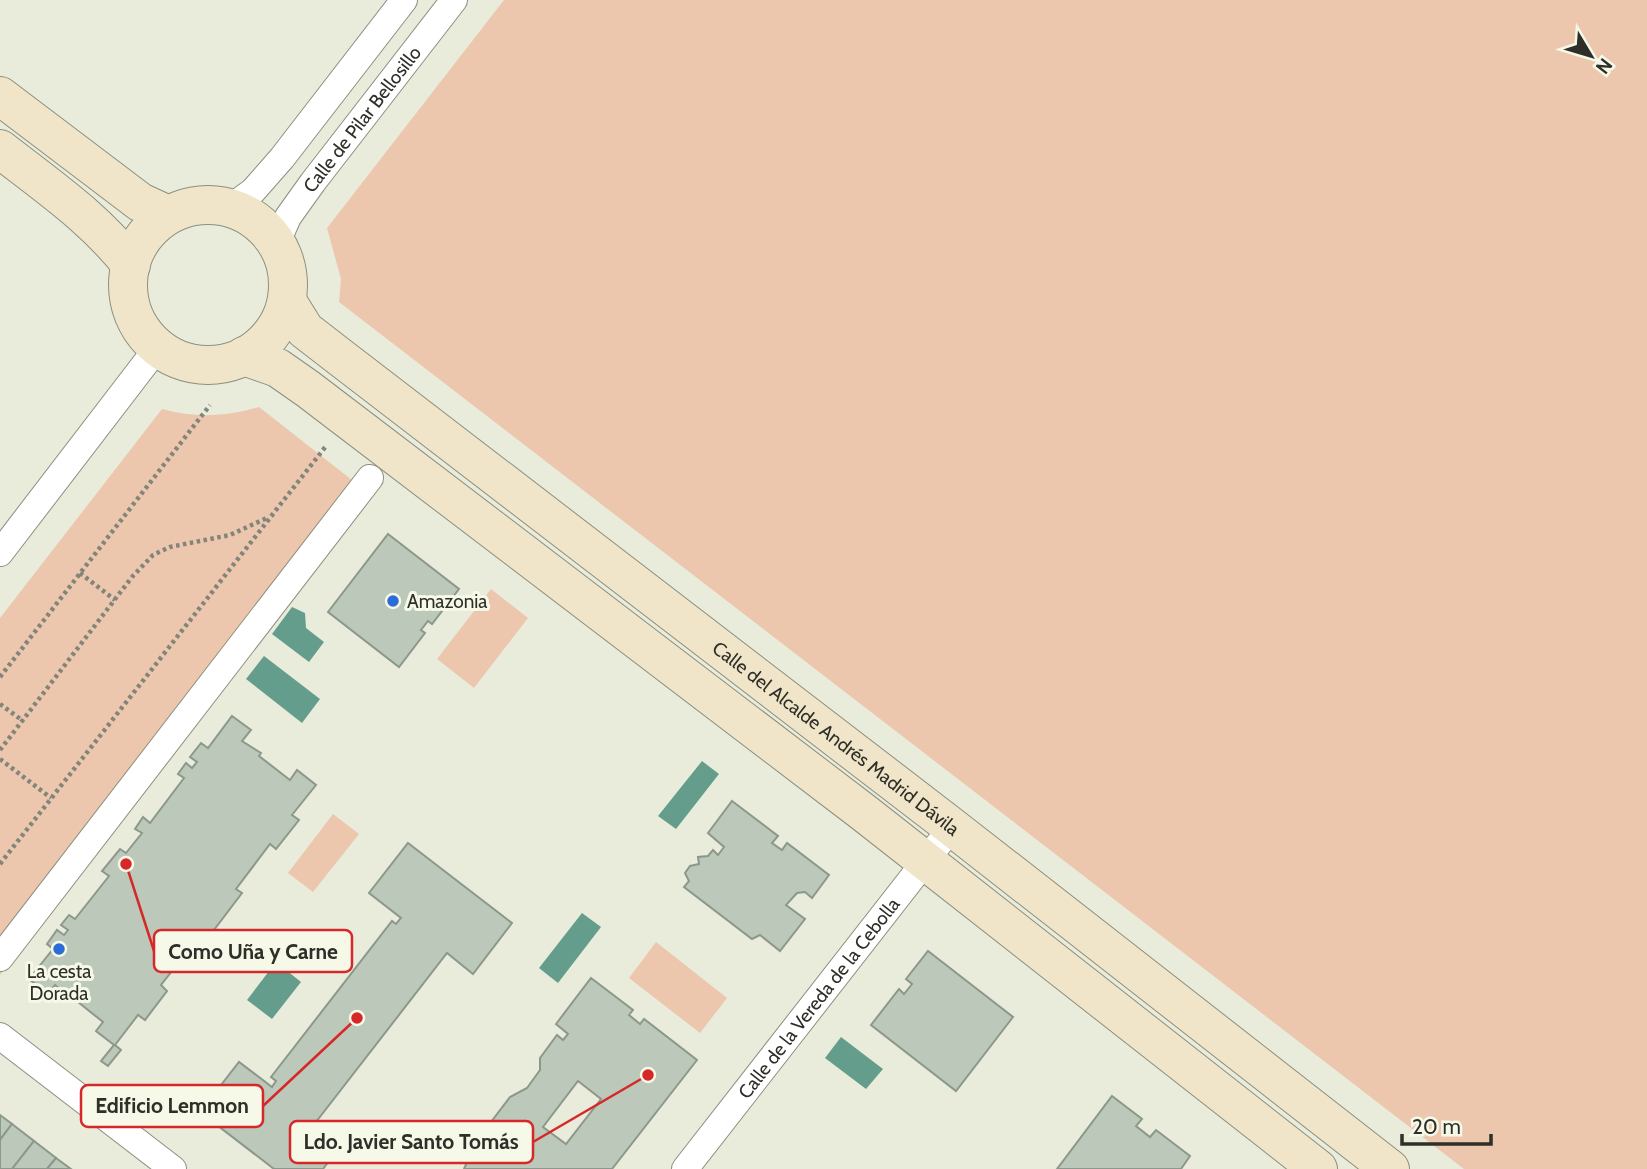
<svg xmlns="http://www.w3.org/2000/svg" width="1647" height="1169" font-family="Cabin,sans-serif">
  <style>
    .green { fill: #ecc7ad }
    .water { fill: #659d8c }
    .building { fill: #bbc8ba; stroke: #8c988b; stroke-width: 2; fill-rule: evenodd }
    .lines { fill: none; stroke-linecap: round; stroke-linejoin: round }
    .street-casing { stroke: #8c8f7f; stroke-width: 28 }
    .secondary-casing { stroke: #8c8f7f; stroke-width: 40 }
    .path { stroke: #83857a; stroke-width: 4.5; stroke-dasharray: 3.5 3.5; stroke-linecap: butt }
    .street { stroke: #fff; stroke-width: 26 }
    .secondary { stroke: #f1e5c9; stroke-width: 38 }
    .poi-dot { fill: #2b6cd9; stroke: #f6f9e8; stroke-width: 2.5 }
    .labels { text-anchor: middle; stroke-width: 6; stroke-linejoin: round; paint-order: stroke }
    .street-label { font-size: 19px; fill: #2e2f29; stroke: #f6f9e8 }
    .poi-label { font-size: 19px; fill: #2e2f29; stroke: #f6f9e8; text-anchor: start }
    .leader { fill: none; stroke: #d62828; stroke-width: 2.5 }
    .callout-dot { fill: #d62828; stroke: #f6f9e8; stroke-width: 2.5 }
    .callout { fill: #f6f9e8; stroke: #d62828; stroke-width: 2.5 }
    .callout-label { font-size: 21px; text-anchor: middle; font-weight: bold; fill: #2e2f29 }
  </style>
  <rect width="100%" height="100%" fill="#e9ecdb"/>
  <g class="green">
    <polygon points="504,0 1647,0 1647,1169 1464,1169 339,302 341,279 327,228"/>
    <path d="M259 407 371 495 0 975V618L162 409C196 418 225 417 259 407Z"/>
    <polygon points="491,589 528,618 474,688 437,659"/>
    <polygon points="333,814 359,834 313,892 288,873"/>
    <polygon points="656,942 727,998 700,1033 629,978"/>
  </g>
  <g class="water">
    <polygon points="292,607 305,613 306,628 324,642 309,662 272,634"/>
    <polygon points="264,656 320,699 302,723 246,679"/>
    <polygon points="702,761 719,774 676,829 658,816"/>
    <polygon points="582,913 601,927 558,983 539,968"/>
    <polygon points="276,962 301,982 272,1019 247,1000"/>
    <polygon points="841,1037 883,1069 866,1089 825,1058"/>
  </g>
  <g class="building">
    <polygon points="388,534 459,589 432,624 428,621 421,630 425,633 399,667 328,612"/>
    <polygon points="232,716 251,730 242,741 261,753 259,756 290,780 297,770 316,785 292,815 299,820 276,849 270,844 236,889 242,893 201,947 195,942 161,985 167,991 145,1020 138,1015 115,1045 121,1050 108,1066 101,1061 114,1045 96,1031 103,1022 73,998 71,1000 55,985 48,994 29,979 53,949 47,944 57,930 64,935 68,930 61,925 69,915 75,919 109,876 102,871 120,849 126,853 142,833 135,829 143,817 150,823 184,778 178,774 186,763 192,768 197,762 190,757 201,743 208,748"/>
    <polygon points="732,801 778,836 772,843 782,850 787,843 829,875 812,898 805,892 797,893 786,905 805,919 780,951 760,935 752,939 684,887 689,881 685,873 690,866 699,864 698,857 708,856 713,850 718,855 724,847 708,833"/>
    <polygon points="408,843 512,923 473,974 447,953 316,1122 343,1142 323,1169 274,1169 200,1112 239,1062 272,1087 276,1081 271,1077 392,921 396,924 401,918 369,893"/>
    <polygon points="928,951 1013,1017 956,1091 871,1025 899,989 904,994 912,984 906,979"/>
    <path d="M591 978 633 1010 629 1015 640 1024 644 1019 697 1060 612 1169H464L475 1143 510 1097 527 1088 540 1070V1058L557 1035 563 1040 568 1034 556 1024ZM578 1081 601 1099 566 1144 543 1127Z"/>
    <polygon points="1112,1096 1142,1119 1136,1126 1150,1137 1156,1130 1190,1156 1181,1169 1057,1169"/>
    <polygon points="0,1115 12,1124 0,1140"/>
    <polygon points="12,1124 34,1141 12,1169 0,1169 0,1140"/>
    <polygon points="34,1141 56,1158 47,1169 12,1169"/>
    <polygon points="56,1158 71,1169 47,1169"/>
  </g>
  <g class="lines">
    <defs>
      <g id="street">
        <polyline points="231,207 253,191 282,158 404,0"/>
        <path id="s1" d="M277 242 288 217 313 182 454 0"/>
        <polyline points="0,553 158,347"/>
        <polyline points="0,958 370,478"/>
        <polyline points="0,1036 173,1169"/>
        <path id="s2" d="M685 1169 952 827"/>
      </g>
      <g id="secondary">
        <polyline points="0,96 140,202 168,215"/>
        <path d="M0 149C46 185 95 218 131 265"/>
        <circle cx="208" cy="285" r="80"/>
        <path id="s3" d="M287 301 305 330 336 354 952 827 1390 1169"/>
        <polyline points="244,356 278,368 308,389 863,812 1318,1169"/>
      </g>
    </defs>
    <use href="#street" class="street-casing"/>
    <use href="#secondary" class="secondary-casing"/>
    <g class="path">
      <polyline points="80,573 115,600"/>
      <polyline points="0,677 210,405"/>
      <polyline points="0,704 23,721"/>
      <polyline points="0,750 132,577 153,555 170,547 230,535 269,517"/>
      <polyline points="0,759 51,798"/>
      <polyline points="0,864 326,446"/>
    </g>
    <use href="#street" class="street"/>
    <use href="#secondary" class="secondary"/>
  </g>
  <g class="poi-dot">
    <circle cx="393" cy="601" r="7"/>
    <circle cx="59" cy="949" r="7"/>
  </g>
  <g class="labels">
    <g class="street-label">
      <text dy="7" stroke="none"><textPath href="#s1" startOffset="150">Calle de Pilar Bellosillo</textPath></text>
      <text dy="7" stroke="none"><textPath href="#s3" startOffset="704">Calle del Alcalde Andrés Madrid Dávila</textPath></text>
      <text dy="7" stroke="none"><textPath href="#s2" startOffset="217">Calle de la Vereda de la Cebolla</textPath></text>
    </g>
    <g class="poi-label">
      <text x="407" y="608">Amazonia</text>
      <text x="59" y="978" text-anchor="middle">La cesta<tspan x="59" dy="22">Dorada</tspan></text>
    </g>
  </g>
  <path class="leader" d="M126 864L154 951M357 1018L263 1106M648 1075L533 1142"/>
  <g class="callout-dot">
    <circle cx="126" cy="864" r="7"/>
    <circle cx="357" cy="1018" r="7"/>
    <circle cx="648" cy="1075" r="7"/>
  </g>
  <g class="callout">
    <rect x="154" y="930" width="198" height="42" rx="7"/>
    <rect x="81" y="1085" width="182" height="42" rx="7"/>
    <rect x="290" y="1121" width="243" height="42" rx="7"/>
  </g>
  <g class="callout-label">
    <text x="253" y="959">Como Uña y Carne</text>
    <text x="172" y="1113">Edificio Lemmon</text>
    <text x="411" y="1149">Ldo. Javier Santo Tomás</text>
  </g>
  <g transform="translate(1591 56) rotate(128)" stroke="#f6f9e8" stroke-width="5" paint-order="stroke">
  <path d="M0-5L12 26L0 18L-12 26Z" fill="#2e2f29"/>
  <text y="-10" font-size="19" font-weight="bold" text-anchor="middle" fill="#2e2f29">N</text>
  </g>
  <path d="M1402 1134v10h89v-10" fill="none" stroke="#2e2f29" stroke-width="3.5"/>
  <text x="1412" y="1134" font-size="21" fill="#2e2f29" stroke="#f6f9e8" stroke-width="5" paint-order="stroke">20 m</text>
</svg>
